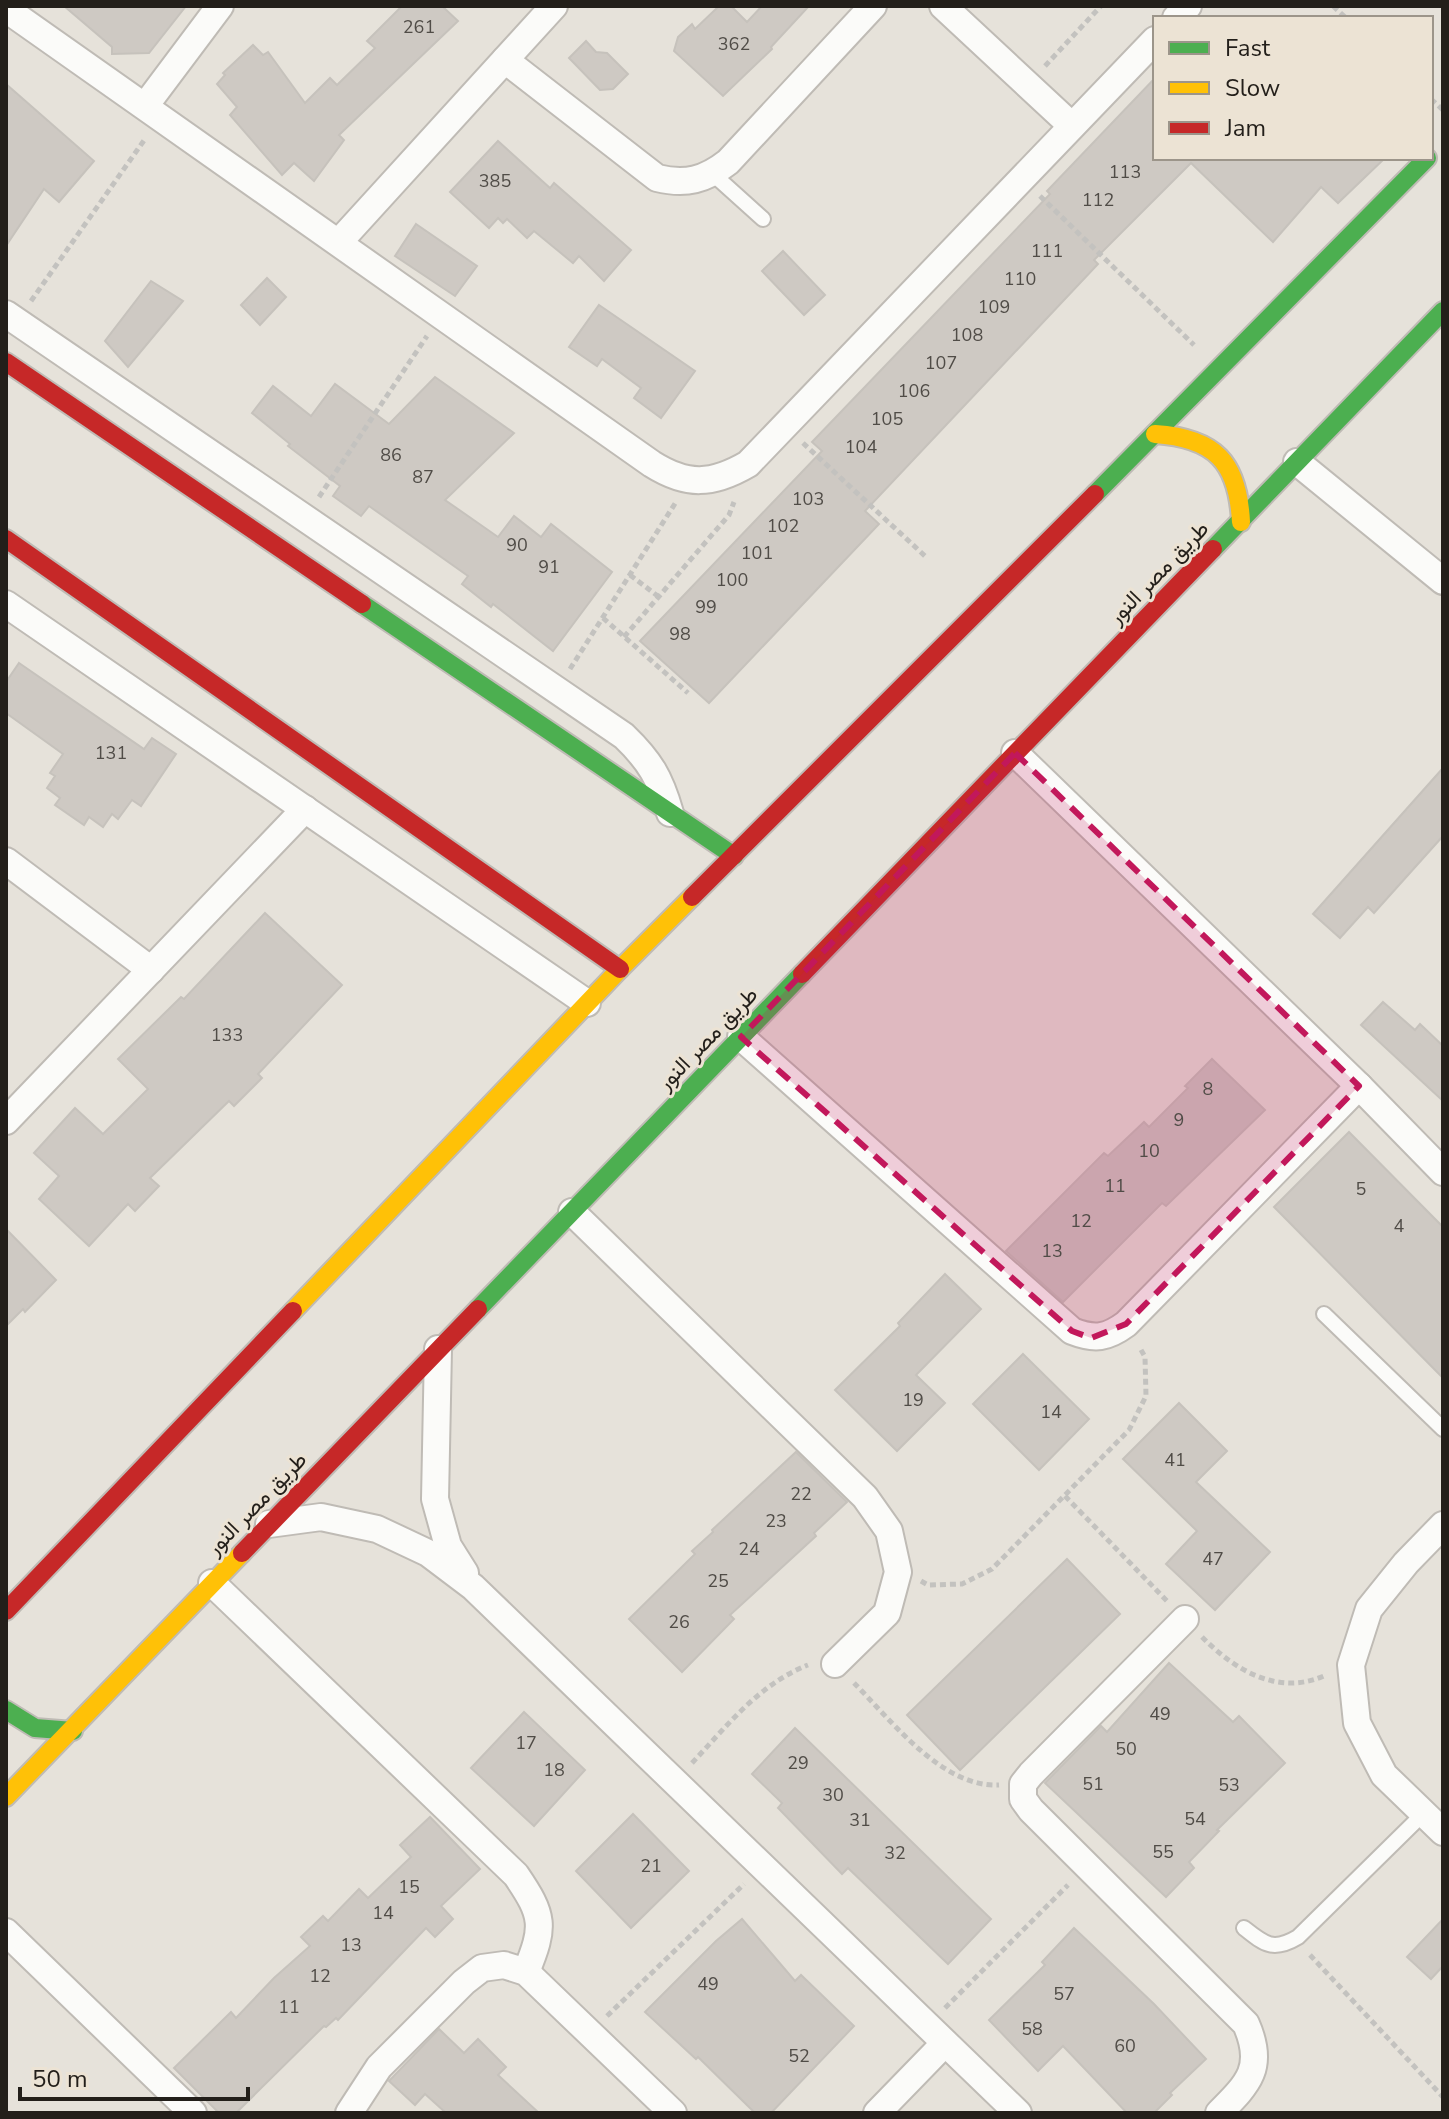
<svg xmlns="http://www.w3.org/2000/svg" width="1449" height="2119" viewBox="0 0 1449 2119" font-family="'Nunito Sans',Vazirmatn,sans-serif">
<rect width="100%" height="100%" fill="#e6e2da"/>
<g fill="#cec9c3" stroke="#c6c2bc" stroke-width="2">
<path d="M64,6H186L149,53L112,54V47Z"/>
<path d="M402,6H442L458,21L339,135L344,140L314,181L294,163L282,175L230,115L237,107L217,84L225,75L223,73L253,45L263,55L268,52L305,103L330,78L337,85L375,48L367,41Z"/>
<path d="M719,6H731L747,22L762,6H809L771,47L772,49L723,96L674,51L678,37L692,24L695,29Z"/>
<path d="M586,41L596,52L607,53L628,74L613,89L600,90L569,58Z"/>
<path d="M1155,78V158H1385L1338,203L1321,187L1273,242L1191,163L1094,260L1098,264L865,511L879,524L709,703L640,641L822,451L812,442L1050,194L1047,191Z"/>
<path d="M6,84L94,161L59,202L44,189L6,246Z"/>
<path d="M498,141L550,188L554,183L631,250L604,281L579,256L573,263L534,231L527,238L507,219L503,223L498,218L489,228L450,192Z"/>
<path d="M416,224L477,266L455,296L395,256Z"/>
<path d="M783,251L825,295L804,315L762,271Z"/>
<path d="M267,278L286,297L260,325L241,305Z"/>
<path d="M151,281L183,301L128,367L105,341Z"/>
<path d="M599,305L695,371L661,418L634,398L641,388L602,359L597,366L569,347Z"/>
<path d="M435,377L514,433L445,500L498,537L514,516L541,537L551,524L612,572L553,651L493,604L491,607L462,584L468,576L369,506L361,516L333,496L340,486L288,446L290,444L252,413L273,386L311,416L335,384L389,424Z"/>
<path d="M19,663L144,749L152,738L176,754L141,806L132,800L118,819L112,814L103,827L89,817L84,825L55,805L60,798L47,788L55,776L50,773L63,754L6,713V682Z"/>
<path d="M1443,768V836L1374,913L1368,907L1340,938L1313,914Z"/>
<path d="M265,913L342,985L258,1074L262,1078L234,1106L229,1101L150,1178L159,1186L135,1211L128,1204L89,1246L39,1199L59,1176L34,1153L75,1108L103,1134L148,1089L118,1059L181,997L184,999Z"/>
<path d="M1383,1002L1415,1030L1420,1024L1443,1046V1101L1361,1025Z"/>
<path d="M1212,1059L1265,1110L1166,1206L1162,1203L1063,1302L1006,1251L1104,1153L1108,1156L1144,1122L1149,1127L1188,1088L1185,1086Z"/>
<path d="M1349,1132L1443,1227V1378L1274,1207Z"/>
<path d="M6,1229L56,1280L25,1312L23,1309L6,1326Z"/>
<path d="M945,1274L981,1309L916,1375L945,1403L897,1451L835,1390L900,1326L898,1323Z"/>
<path d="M1023,1354L1089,1419L1039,1470L973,1404Z"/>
<path d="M1179,1403L1227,1451L1196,1482L1270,1552L1215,1610L1166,1564L1197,1531L1123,1459Z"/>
<path d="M796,1452L847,1502L814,1533L816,1536L730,1615L734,1619L682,1672L629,1619L695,1554L692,1551L713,1532L712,1530Z"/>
<path d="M1067,1559L1120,1614L960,1770L907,1715Z"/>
<path d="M1169,1663L1233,1722L1239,1716L1285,1763L1217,1830L1219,1831L1189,1862L1194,1868L1166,1897L1045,1783L1101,1726L1107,1732Z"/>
<path d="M524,1712L585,1770L534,1826L471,1768Z"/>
<path d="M795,1728L991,1919L948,1964L848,1868L842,1874L778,1808L782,1803L752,1774Z"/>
<path d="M633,1814L689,1871L631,1928L576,1871Z"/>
<path d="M430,1817L480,1869L441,1906L453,1919L435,1937L426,1928L338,2020L336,2018L326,2027L324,2026L236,2113H219L174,2068L231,2012L236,2018L274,1978L310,1946L301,1937L323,1916L328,1921L359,1889L368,1898L411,1857L400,1845Z"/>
<path d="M742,1919L795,1981L801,1975L854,2026L771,2113H755L698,2057L696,2059L645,2012L716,1941Z"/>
<path d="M1443,1919V1966L1431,1979L1407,1957Z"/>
<path d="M1074,1928L1154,2004L1206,2059L1170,2093L1172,2095L1154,2113H1127L1063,2046L1038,2071L989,2020L1045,1965L1042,1962Z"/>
<path d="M439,2029L464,2053L478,2039L506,2067L498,2075L539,2113H446L425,2094L415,2105L389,2081Z"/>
</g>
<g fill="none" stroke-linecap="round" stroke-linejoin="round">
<g stroke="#bfbbb5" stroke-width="18">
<g id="lane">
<path d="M713,174L763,219"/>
<path d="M1324,1314L1443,1429"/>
<path d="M1244,1928C1264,1944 1273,1952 1298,1937L1424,1813"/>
</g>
</g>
<g stroke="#bfbbb5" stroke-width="30">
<g id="street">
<path d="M943,6L1072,126"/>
<path d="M6,9L652,464C687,486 712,485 748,464L1155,40"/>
<path d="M1176,18L1188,6"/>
<path d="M505,60L657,178C686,185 705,180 728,162L873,6"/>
<path d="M145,106L220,6"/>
<path d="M339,242L554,6"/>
<path d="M6,314L624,736C650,761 660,778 670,813"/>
<path d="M1297,462L1443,581"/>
<path d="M6,604L587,1003"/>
<path d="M1015,753L1359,1086L1443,1172"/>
<path d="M6,861L151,970"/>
<path d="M741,1037L1072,1331C1095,1340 1107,1338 1126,1324L1359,1086"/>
<path d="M6,1121L305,809"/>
<path d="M572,1212L865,1497L889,1531L898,1572L887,1613L835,1664"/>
<path d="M438,1349L435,1499L448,1546L465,1573"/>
<path d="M269,1524L321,1517L377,1529L428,1553L473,1587L1018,2113"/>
<path d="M1443,1525L1406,1563L1369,1609L1351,1665L1357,1723L1384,1775L1443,1832"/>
<path d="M212,1583L516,1875C544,1916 545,1926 526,1972"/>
<path d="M1185,1619L1031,1774L1023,1784V1799L1031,1810L1246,2024C1265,2067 1249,2083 1219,2113"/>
<path d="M6,1932L193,2113"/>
<path d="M349,2113L379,2067L464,1982L482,1968L504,1965L526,1972L673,2113"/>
<path d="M877,2113L945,2043"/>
</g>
</g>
<g stroke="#bfbbb5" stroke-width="22">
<g id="fast">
<path d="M1095,494L1427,158"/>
<path d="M1213,549L1443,311"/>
<path d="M362,604L734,856"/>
<path d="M478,1309L802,974"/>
<path d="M6,1710L35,1728L73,1731"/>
</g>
</g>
<g stroke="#bfbbb5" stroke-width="22">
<g id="slow">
<path d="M1155,434C1215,438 1238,462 1241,522"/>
<path d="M293,1311L620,969L692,897"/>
<path d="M6,1797L242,1553"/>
</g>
</g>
<g stroke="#bfbbb5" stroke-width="22">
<g id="jam">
<path d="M6,362L362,604"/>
<path d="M6,539L620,969"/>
<path d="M692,897L1095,494"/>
<path d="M802,974L1213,549"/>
<path d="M242,1553L478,1309"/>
<path d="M6,1611L293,1311"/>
</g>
</g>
<g stroke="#c3c2bf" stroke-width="5" stroke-dasharray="6 4" stroke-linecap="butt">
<path d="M1333,6L1346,18"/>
<path d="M1045,66L1101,6"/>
<path d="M1431,99L1443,110"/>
<path d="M1040,196L1194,345"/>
<path d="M31,301L145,139"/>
<path d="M803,443L925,556"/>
<path d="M319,497L427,336"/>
<path d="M630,575L659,597"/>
<path d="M603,618L688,693"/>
<path d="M624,637L729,515L734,502"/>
<path d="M570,669L676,502"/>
<path d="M1065,1496L1167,1601"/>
<path d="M921,1581L928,1585L962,1584L992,1569L1129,1430L1146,1396L1145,1357L1140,1348"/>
<path d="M1202,1637C1235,1670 1277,1696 1324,1676"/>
<path d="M854,1683C891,1720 942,1788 999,1785"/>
<path d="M692,1763C727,1726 759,1684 808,1665"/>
<path d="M1310,1955L1443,2097"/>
<path d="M945,2008L1068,1885"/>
<path d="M607,2016L744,1884"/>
</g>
<use href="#lane" stroke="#fbfbf9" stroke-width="14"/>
<use href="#street" stroke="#fbfbf9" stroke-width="26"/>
<use href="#fast" stroke="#4caf50" stroke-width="18"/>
<use href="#slow" stroke="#ffc107" stroke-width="18"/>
<use href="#jam" stroke="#c62828" stroke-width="18"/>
</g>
<path fill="#c2185b" fill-opacity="0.2" stroke="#c2185b" stroke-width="6" stroke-dasharray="16 10" stroke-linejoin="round" d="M1015,753L1359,1086L1126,1324L1091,1338L1072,1331L741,1037Z"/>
<g text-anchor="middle" stroke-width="6" stroke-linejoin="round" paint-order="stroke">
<g font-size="18" fill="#504c47">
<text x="419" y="33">261</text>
<text x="734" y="50">362</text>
<text x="1125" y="178">113</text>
<text x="495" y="187">385</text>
<text x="1098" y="206">112</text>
<text x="1047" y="257">111</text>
<text x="1020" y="285">110</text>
<text x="994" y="313">109</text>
<text x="967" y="341">108</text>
<text x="941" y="369">107</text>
<text x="914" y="397">106</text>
<text x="887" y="425">105</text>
<text x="861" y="453">104</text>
<text x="391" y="461">86</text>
<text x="423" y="483">87</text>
<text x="808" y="505">103</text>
<text x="783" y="532">102</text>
<text x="517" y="551">90</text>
<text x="757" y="559">101</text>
<text x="549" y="573">91</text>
<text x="732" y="586">100</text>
<text x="706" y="613">99</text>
<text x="680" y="640">98</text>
<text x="111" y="759">131</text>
<text x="227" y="1041">133</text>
<text x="1208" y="1095">8</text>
<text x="1179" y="1126">9</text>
<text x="1149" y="1157">10</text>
<text x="1115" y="1192">11</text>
<text x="1361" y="1195">5</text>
<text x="1081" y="1227">12</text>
<text x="1399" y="1232">4</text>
<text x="1052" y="1257">13</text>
<text x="913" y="1406">19</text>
<text x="1051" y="1418">14</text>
<text x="1175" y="1466">41</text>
<text x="801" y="1500">22</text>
<text x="776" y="1527">23</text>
<text x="749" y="1555">24</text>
<text x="1213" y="1565">47</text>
<text x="718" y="1587">25</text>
<text x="679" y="1628">26</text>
<text x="1160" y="1720">49</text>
<text x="526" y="1749">17</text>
<text x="1126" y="1755">50</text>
<text x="798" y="1769">29</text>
<text x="554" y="1776">18</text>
<text x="1093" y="1790">51</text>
<text x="1229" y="1791">53</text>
<text x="833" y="1801">30</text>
<text x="1195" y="1825">54</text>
<text x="860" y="1826">31</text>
<text x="1163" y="1858">55</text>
<text x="895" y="1859">32</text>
<text x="651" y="1872">21</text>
<text x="409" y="1893">15</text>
<text x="383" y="1919">14</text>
<text x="351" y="1951">13</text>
<text x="320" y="1982">12</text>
<text x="708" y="1990">49</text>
<text x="1064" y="2000">57</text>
<text x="289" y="2013">11</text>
<text x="1032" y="2035">58</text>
<text x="1125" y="2052">60</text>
<text x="799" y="2062">52</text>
</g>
<g font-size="22" fill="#231f1a" stroke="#ece3d4">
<text transform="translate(1158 572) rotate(-46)" y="8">طريق مصر النور</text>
<text transform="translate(707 1038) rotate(-46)" y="8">طريق مصر النور</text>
<text transform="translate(256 1503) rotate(-46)" y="8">طريق مصر النور</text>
</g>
</g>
<rect width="1449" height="2119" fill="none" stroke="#231f1a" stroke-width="16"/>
<rect x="1153" y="16" width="280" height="144" fill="#ece3d4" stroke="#9c958a" stroke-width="2"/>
<rect x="1169" y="42" width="40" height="12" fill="#4caf50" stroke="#9c958a" stroke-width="2"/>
<text x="1225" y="56" font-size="24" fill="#231f1a">Fast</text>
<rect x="1169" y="82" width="40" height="12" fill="#ffc107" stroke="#9c958a" stroke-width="2"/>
<text x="1225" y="96" font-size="24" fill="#231f1a">Slow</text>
<rect x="1169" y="122" width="40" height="12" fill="#c62828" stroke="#9c958a" stroke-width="2"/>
<text x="1225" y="136" font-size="24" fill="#231f1a">Jam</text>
<path d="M20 2087v12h228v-12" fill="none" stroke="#231f1a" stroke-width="4"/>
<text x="32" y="2087" font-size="24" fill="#231f1a" stroke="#ece3d4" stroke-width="6" paint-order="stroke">50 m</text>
</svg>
